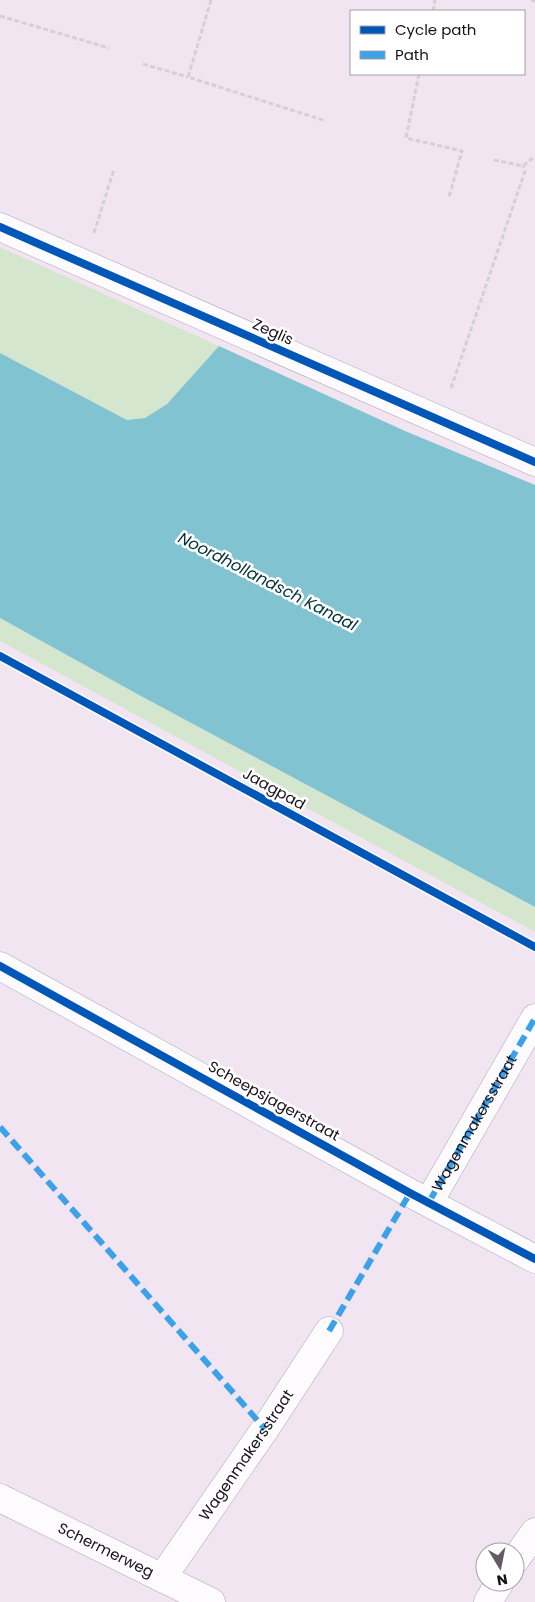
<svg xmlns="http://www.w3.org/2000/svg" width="535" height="1602" viewBox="0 0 535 1602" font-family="Poppins,sans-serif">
<rect width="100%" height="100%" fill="#f1e5f1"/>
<g fill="#d4e7ce">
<path d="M0,247L219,346L167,404L145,418L127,420L0,353Z"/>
<path d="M0,618L139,695L535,907V932L0,641Z"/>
</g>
<path fill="#82c3d2" d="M219,346L405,431L535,485V907L139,695L0,618V353L127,420L145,418L167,404Z"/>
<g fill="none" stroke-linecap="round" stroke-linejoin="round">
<g stroke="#b0a7b0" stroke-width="29">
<g id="minor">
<path d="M0,227L535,462"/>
<path d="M0,966L410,1193L535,1259"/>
<path id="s1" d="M429,1202L535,1018"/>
<path id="s2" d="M0,1498L211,1602"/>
<path d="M515,1560L535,1532"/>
<path id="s3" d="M162,1578L265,1429L329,1331"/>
<path d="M488,1602L500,1582"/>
</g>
</g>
<g stroke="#d4d1d4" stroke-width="3" stroke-dasharray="5 2.5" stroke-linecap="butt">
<path d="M211,0L188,77L326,121"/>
<path d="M531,0L535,1"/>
<path d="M433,11L435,0"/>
<path d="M0,16L109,48"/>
<path d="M143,64L188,77"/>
<path d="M419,74L406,138L462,151L449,197"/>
<path d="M494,160L523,166L535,156"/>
<path d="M94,233L114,169"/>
<path d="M451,388L525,171L523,166"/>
</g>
<use href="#minor" stroke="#fdfbfd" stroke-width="28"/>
<g stroke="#3da1ea" stroke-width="6" stroke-dasharray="12 6" stroke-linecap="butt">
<path d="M0,1127L265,1429"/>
<path d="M429,1202L535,1018"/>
<path d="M329,1331L410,1193"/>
</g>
<g stroke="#fff" stroke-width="11">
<g id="cycleway">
<path d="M0,227L535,462"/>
<path d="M0,656L535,947"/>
<path d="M0,966L410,1193L535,1259"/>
</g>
</g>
<use href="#cycleway" stroke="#0057b8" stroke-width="8"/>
</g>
<g text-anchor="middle" stroke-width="5" stroke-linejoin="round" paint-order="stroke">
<g font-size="15" fill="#181118" stroke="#fff">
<text transform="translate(273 332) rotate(24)" y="5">Zeglis</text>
<text transform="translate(274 789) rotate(29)" y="5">Jaagpad</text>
<text transform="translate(274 1101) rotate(29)" y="5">Scheepsjagerstraat</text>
<text dy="5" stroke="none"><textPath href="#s1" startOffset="91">Wagenmakersstraat</textPath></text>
<text dy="5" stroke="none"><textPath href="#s3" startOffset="149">Wagenmakersstraat</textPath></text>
<text dy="5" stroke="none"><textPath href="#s2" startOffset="118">Schermerweg</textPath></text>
</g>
<g font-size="16" font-style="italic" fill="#003137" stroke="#fff">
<text transform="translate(268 581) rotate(27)" y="6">Noordhollandsch Kanaal</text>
</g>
</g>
<rect x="350" y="10" width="175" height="65" fill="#ffffff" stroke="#a3a0a3"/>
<rect x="360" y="26" width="25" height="8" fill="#0057b8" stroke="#a3a0a3"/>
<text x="395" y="35" font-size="15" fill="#181118">Cycle path</text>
<rect x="360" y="51" width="25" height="8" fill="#3da1ea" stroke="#a3a0a3"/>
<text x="395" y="60" font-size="15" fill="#181118">Path</text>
<g transform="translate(500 1567) rotate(170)"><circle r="24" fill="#ffffff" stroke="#a3a0a3"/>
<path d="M0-4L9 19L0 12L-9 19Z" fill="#645b64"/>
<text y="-8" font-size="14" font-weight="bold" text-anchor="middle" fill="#181118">N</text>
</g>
</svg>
